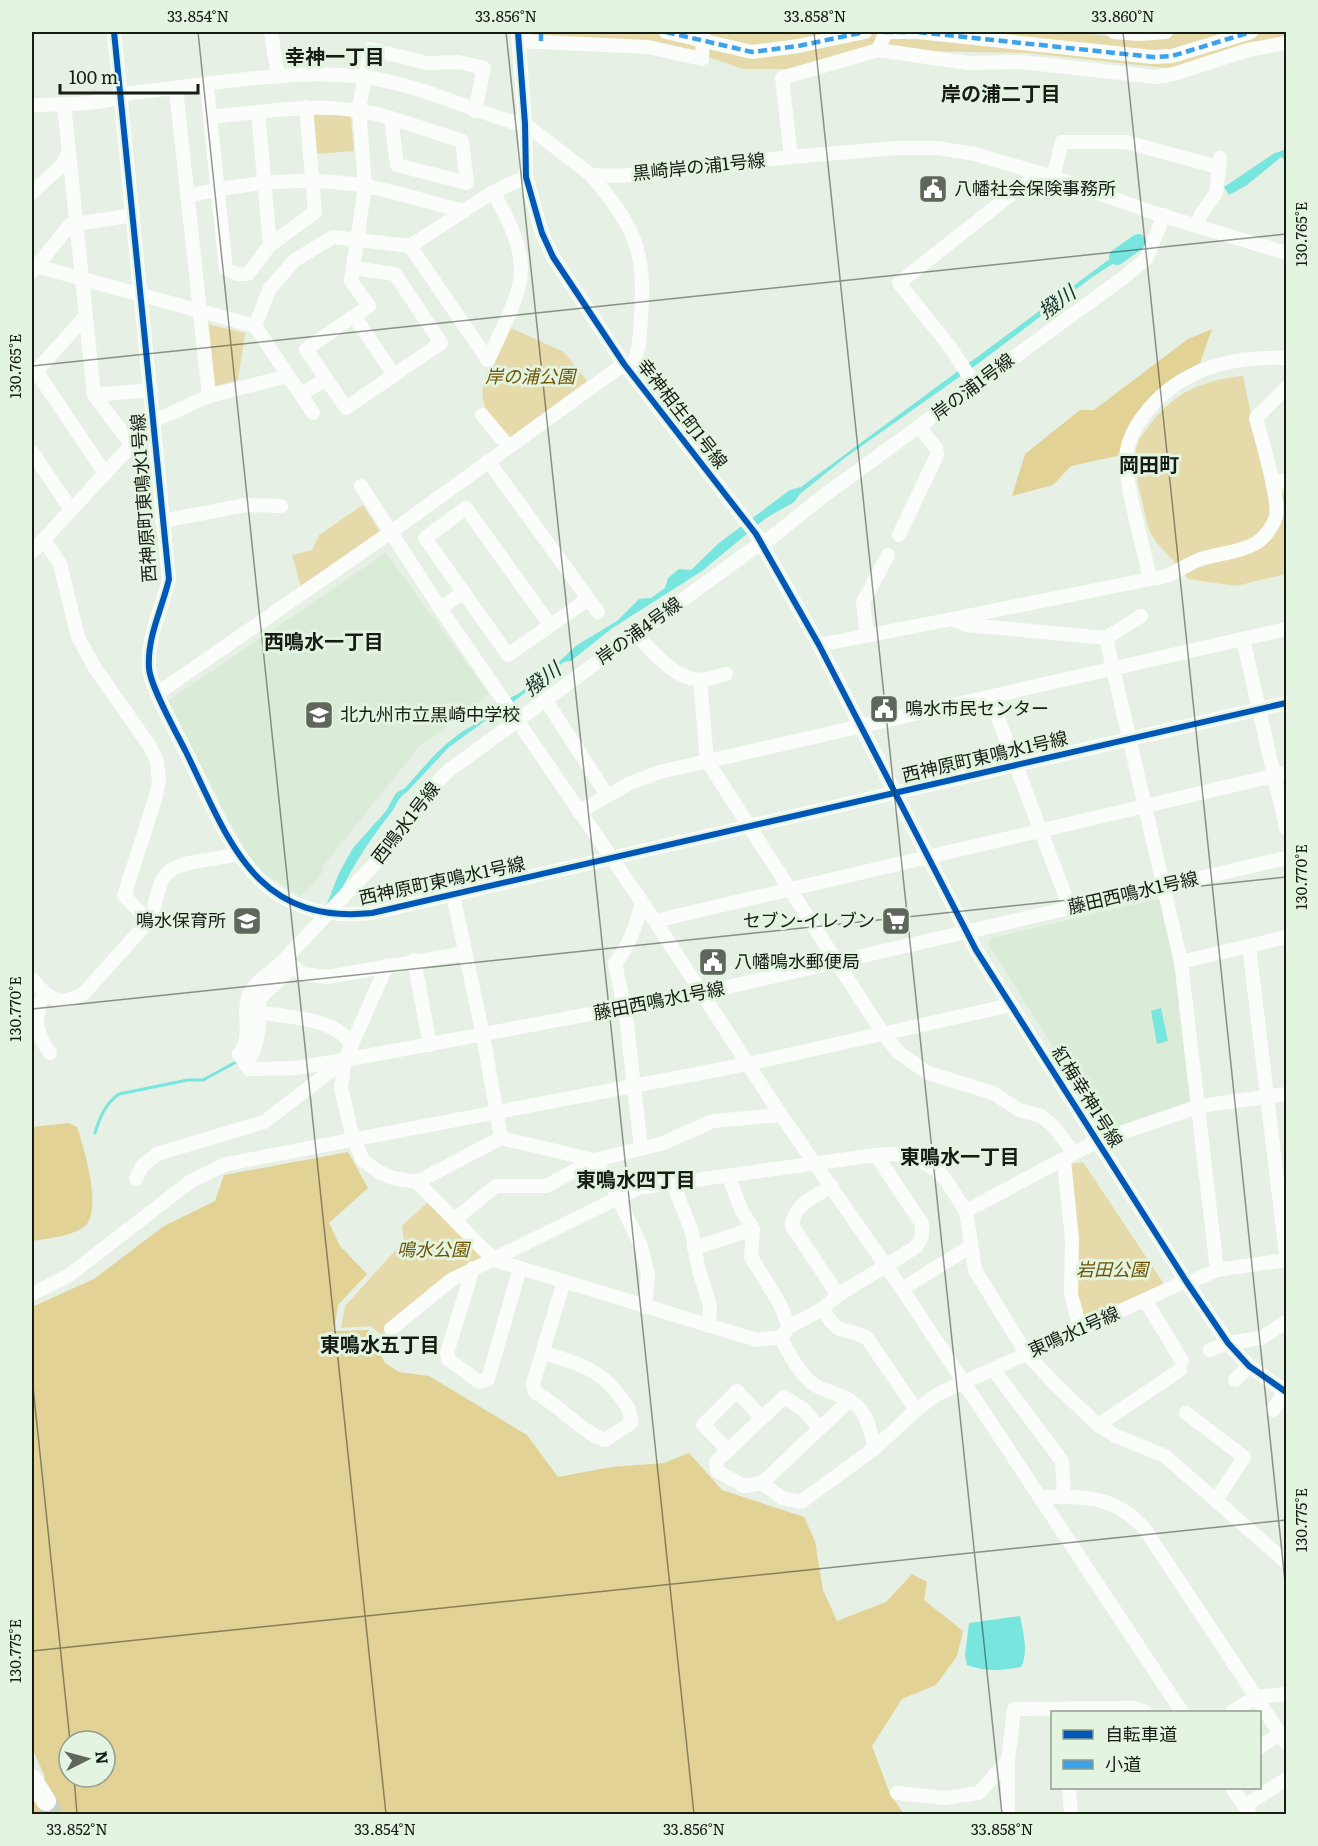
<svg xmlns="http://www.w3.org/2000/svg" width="1318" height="1846" viewBox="0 0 1318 1846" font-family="Literata,'Noto Sans JP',serif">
<rect width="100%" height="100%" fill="#e6f0e4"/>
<g fill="#daebd7">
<path d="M386,553L489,694L419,747L323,866L321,875L301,896L262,872L244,849L168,701Z"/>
<path d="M1157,899L1161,901L1176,972L1192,1097L1190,1101L1108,1132L988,944L991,938Z"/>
</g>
<g fill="#e7daaa">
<path d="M532,32H1068L1152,40L1177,32H1286V38L1174,69L1028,53L910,51L870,47L786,69H743L694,52L532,37Z"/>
<path d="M317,112L347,113L351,117L354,151L316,154L313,116Z"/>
<path d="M208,324L245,333L238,380L215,386Z"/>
<path d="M511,328L564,352L587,381L509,438C486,411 475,404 488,368L493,366Z"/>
<path d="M1243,376L1268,495L1286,492V574L1236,586L1188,579C1178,562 1158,548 1150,532C1146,523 1145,511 1142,501C1138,485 1134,467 1136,450C1137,440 1145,431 1151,423C1176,391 1204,380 1243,376Z"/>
<path d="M363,505L382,535L301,587L292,555L312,550L319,535Z"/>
<path d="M1083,1162L1166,1287L1086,1322L1077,1296V1246L1071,1164Z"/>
<path d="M429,1201L483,1256L482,1260L389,1326L384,1337L370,1326L341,1328L345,1306L404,1241L402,1226Z"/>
</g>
<g fill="#e3d296" fill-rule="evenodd">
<path d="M1212,329L1200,363L1178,375L1157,392L1121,455L1071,466L1053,485L1012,496L1025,454L1080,410H1094L1188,339Z"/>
<path d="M69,1123L77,1127C84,1147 103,1211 85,1226C71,1237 49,1238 32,1241V1127Z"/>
<path d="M348,1152L368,1188L329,1223L340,1246L367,1274L338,1305L334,1331L368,1330L385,1363L399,1372L429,1376L527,1435L558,1477L611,1467L664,1463L689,1453L722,1490L804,1517L815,1541L823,1590L837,1621L886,1602L912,1574L927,1582L924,1600L963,1631L957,1656L936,1685L902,1699L872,1746L890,1794L904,1814H32V1800L45,1777L32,1748V1307L94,1279L164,1226L215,1201L224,1175ZM69,1741H105V1777H69Z"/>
</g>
<g fill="#78e6de">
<path d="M1286,149V160L1281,157L1247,185L1229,195L1224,187L1273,154Z"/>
<path d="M1134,241L1137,248L1091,278L979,363L846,457L800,494L794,502L766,518L702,571L611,629L571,661L564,662L502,711L496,713L448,748L407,792C397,798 397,806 390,814C366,845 347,874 332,911L325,909L339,873L353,848L386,811L396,793L405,788C424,767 441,745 465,730C476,723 494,717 497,704L518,694L548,672L577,645L617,621L639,599L651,598L665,588L668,578L679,569L691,570L719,543L790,490L801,487Z"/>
<path d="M1161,1008L1168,1041L1157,1044L1151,1011Z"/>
<path d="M1020,1616C1023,1632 1029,1652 1021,1667C1001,1671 986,1672 967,1665L965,1655L969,1623Z"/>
</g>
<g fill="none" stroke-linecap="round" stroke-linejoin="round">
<path stroke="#78e6de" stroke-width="3" d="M95,1133C100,1117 105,1104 119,1094L188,1080H203L238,1061"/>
<path stroke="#78e6de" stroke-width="16" d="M1117,257L1138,242"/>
<path stroke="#c7d0c5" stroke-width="20" stroke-dasharray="20 10" stroke-linecap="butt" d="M46,1801L54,1814"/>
<g stroke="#fbfdfb" stroke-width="14">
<path d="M114,32L169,579C162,609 147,637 149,668C150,686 177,734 186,752C229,840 254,925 372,913L1286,703"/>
<path d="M271,32L278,77"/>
<path d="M518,32L525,124L526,177L542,233L553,257L624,364L756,534L819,645L976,950L1186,1281L1228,1343L1249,1366L1286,1392"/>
<path d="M666,32L752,52L798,46L865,32"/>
<path d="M884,32H913"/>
<path d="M918,32L1153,57L1172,56L1251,32"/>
<path d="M1114,32L1139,34L1166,32"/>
<path d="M519,41L648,47L702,59L703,32"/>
<path d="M878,50L968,63L1021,62L1156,77L1174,74L1248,50L1286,43"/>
<path d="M207,85L210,117C271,111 332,99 391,118L462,141L467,183L397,165L391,118"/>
<path d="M176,89L209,396"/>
<path d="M64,104L94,395L131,444"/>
<path d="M32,105C62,104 101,106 130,93C206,86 286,68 363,77C413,83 464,107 512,122L525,124L591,175L619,176L791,157L898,148H937L975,154L1053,177L1154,213L1286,253"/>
<path d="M210,117L226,269L237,274H248L270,245L258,112"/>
<path d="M791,157L782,78L878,50L886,32"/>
<path d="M591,175C634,227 646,248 641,318C640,336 639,355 630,371"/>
<path d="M1053,177L1062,142H1126L1218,167"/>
<path d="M32,193L63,164L68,153"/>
<path d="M187,196C243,183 308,176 365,186C398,192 431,203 464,211"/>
<path d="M1197,225L1201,214L1216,193L1220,158"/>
<path d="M270,245L315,212L306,107"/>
<path d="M410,246L488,360"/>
<path d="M32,265L255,326"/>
<path d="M353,268L395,274L441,343L346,408L306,349L369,306L351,281L365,186L359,109L370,49L427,63L459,62L484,68L475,111"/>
<path d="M32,272L70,225L133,215"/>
<path d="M354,316L394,375"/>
<path d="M488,360C523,283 538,271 493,192"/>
<path d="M36,371L104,472"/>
<path d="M32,376L85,317"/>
<path d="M975,385L950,347L899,283L1038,173"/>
<path d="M302,394L326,379"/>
<path d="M94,395L151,390"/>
<path d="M313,413L255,326L270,288L295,260L333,237L410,246L493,192L526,177"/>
<path d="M482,415L508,446"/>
<path d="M32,452L70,508"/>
<path d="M488,461L598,612"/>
<path d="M1272,483L1286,480"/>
<path d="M361,486L440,608L655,921L781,1115L902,1289L1182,1712"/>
<path d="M162,521L246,505L281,506"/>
<path d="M899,535L937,455L936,448L920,428"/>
<path d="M44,540L60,564L78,637L95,668L149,745L157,761L159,781L156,796L124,896L149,921"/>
<path d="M32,552L154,421L209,396L288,376"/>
<path d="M1150,579C1171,578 1182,566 1201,559C1220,553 1239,553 1258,542C1265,537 1274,525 1276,516C1280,498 1261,438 1256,418L1286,388"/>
<path d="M440,608L464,592"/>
<path d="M952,619L1150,579C1143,543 1126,492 1126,457C1127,442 1135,426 1144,415C1179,369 1230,356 1286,358"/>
<path d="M550,625L466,508L425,538L508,655L588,599"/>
<path d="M636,633C651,651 675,680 702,680C710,679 718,676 726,674"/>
<path d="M867,636L863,602L888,555"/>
<path d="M1106,638L1141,616"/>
<path d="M1243,639L1286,828"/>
<path d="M819,645L952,619L967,625L1106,638L1181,962L1217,1270"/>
<path d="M700,680L707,761L882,1032L899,1053L928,1073L993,1093L1019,1110L1041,1116L1054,1127L1074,1153"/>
<path d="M158,693L391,532L624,364"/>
<path d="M990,697L1070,908"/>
<path d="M545,699L607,795"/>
<path d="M579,812L630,783L660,772L1286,629"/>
<path d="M453,895L483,1035L501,1138L594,1160L607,1175L641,1246L648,1274L645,1307"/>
<path d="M655,921L1286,773"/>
<path d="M1249,946L1286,1254"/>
<path d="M285,959C274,971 255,981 249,995C241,1015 254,1036 239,1054L249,1069L295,1068L345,1060L341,1088L353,1138L363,1160L379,1172L393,1178L417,1182L494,1260L757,1340L781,1337C787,1352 804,1382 820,1388C835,1394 848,1396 860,1409C869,1419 871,1435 875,1448"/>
<path d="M414,960L430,1045"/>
<path d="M1181,962L1286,937"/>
<path d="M293,967L304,974L327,977L466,953"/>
<path d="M32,979C49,999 59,1008 84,993L149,921C157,907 155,890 164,877C176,859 215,861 237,854"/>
<path d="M44,994C33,1017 35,1032 50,1053"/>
<path d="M259,1012C290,1018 334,1017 352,1045"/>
<path d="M345,1060L702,993L1286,858"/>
<path d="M246,1064C261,1044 259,1023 259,999L293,967L285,959L378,860L422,798L448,771L751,550L772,537L822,497L1127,275L1147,258L1164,215"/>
<path d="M641,1148L626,1016L615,963C630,945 636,925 642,903"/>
<path d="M1064,1161L1072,1239L1071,1294L1080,1328"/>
<path d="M729,1177L741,1209L753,1229L751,1257L780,1304L789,1327"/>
<path d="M136,1179L142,1166L157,1154L264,1122L345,1060L387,965"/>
<path d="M417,1182L501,1138"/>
<path d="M673,1184L692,1232L698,1267L710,1306L709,1326"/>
<path d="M832,1186C814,1197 794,1204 792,1226L838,1295"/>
<path d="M966,1211L1097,1141L1200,1106L1286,1094"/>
<path d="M455,1219L496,1186H546L594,1160L661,1144L713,1121L781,1115"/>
<path d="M694,1248L753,1229"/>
<path d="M473,1268L447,1353L448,1359L479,1382L488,1379L520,1268"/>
<path d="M902,1289L971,1246"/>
<path d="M32,1294L68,1276L191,1181L226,1164L748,1064L1011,1005"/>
<path d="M1145,1300L1182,1361"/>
<path d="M822,1309C842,1340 841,1324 867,1338L916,1410"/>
<path d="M391,1329L451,1280L638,1188L876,1155L893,1154L914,1158L937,1170L945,1179L966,1211L975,1270L1026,1353L1057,1386L1098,1425L1116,1436L1165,1456L1286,1562"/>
<path d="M781,1337L789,1327L822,1309L838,1295L916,1247L922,1236V1224L876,1155"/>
<path d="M1210,1350L1228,1343L1261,1338L1286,1322"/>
<path d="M544,1353C574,1362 599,1368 619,1395C627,1405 631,1410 631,1423L605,1440C580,1431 559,1405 535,1392L533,1384L564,1281"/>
<path d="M993,1369L1062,1461L1064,1497"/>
<path d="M1235,1380L1249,1366"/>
<path d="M850,1400L762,1483L782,1498L801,1502L875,1448L916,1410L936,1395L1186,1281H1193L1217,1270L1286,1260"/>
<path d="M1273,1410L1285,1391"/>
<path d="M1186,1413L1244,1457L1216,1500"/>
<path d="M1098,1425L1180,1370"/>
<path d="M728,1450L703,1425L737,1391L761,1417"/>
<path d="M762,1483L744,1486L717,1471L716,1462L784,1397L803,1409L820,1428"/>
<path d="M1039,1497C1083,1497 1113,1494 1144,1528L1256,1697L1286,1694"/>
<path d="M1232,1712L1256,1697L1286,1743"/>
<path d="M1260,1747L1280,1734"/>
<path d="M1069,1788L1071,1814"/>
<path d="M1232,1788L1250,1814"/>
<path d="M897,1793L945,1798L979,1793L1008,1760"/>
<path d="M1245,1806L1286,1779"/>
<path d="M1008,1814V1760L1014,1709L1133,1708L1145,1712"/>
</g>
<path stroke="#fbfdfb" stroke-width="20" d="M32,1779L46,1801"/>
<g stroke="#3da2ea" stroke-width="4.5" stroke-dasharray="9 4.5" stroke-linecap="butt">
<path d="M541,32V43"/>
<path d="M666,32L752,52L798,46L865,32"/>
<path d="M884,32H913"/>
<path d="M918,32L1153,57L1172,56L1251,32"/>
</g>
<g stroke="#e3f4e0" stroke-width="10">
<g id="cycleway">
<path d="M114,32L169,579C162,609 147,637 149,668C150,686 177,734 186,752C229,840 254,925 372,913L1286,703"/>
<path d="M518,32L525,124L526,177L542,233L553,257L624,364L756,534L819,645L976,950L1186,1281L1228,1343L1249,1366L1286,1392"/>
</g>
</g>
<use href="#cycleway" stroke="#0057b8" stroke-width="6"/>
</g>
<path fill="none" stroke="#171d15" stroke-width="1.5" stroke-opacity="0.45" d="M198,32L386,1814M506,32L694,1814M814,32L1002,1814M1123,32L1286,1591M32,366L1286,234M32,1009L1286,877M32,1377L70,1741M32,1651L1286,1520M74,1777L77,1814"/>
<defs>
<g id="civic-square" transform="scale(1.5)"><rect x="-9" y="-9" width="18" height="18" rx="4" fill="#5f675d" stroke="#e3f4e0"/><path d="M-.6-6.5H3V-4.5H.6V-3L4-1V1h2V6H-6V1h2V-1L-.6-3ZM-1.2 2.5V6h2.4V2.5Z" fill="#fff"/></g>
<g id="school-square" transform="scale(1.5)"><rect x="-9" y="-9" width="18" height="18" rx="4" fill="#5f675d" stroke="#e3f4e0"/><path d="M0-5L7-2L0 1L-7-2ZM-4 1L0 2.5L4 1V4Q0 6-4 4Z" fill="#fff"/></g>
<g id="supermarket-square" transform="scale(1.5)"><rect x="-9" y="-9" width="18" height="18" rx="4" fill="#5f675d" stroke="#e3f4e0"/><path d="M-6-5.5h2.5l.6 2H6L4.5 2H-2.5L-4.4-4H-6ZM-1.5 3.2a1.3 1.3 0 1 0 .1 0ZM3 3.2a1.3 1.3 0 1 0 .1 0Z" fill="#fff"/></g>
</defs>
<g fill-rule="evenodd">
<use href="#civic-square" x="933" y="189"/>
<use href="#civic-square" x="884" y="709"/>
<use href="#school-square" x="319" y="715"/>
<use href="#school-square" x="247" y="921"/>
<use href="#supermarket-square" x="896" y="921"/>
<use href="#civic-square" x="713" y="962"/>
</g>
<g text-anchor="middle" stroke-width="6" stroke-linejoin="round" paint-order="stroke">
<g font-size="18" fill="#171d15" stroke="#e3f4e0">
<text transform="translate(699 167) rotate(-6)" y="6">黒崎岸の浦1号線</text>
<text transform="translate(973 387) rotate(-37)" y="6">岸の浦1号線</text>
<text transform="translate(682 414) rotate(52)" y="6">幸神相生町1号線</text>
<text transform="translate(144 498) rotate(-94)" y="6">西神原町東鳴水1号線</text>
<text transform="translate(639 631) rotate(-36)" y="6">岸の浦4号線</text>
<text transform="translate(985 757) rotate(-13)" y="6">西神原町東鳴水1号線</text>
<text transform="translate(406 823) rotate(-52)" y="6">西鳴水1号線</text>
<text transform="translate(442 881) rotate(-12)" y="6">西神原町東鳴水1号線</text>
<text transform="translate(1133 893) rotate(-13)" y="6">藤田西鳴水1号線</text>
<text transform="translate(659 1001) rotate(-11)" y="6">藤田西鳴水1号線</text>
<text transform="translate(1087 1097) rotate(58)" y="6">紅梅幸神1号線</text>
<text transform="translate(1074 1332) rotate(-24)" y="6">東鳴水1号線</text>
</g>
<g font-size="18" fill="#171d15" stroke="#e3f4e0" text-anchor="start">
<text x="954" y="195">八幡社会保険事務所</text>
<text x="905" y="715">鳴水市民センター</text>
<text x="340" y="721">北九州市立黒崎中学校</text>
<text x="226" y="927" text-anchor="end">鳴水保育所</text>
<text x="875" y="927" text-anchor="end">セブン-イレブン</text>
<text x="734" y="968">八幡鳴水郵便局</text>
</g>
<g font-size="18" font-style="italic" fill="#6d5302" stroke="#e3f4e0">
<text x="530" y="383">岸の浦公園</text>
<text x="433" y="1256">鳴水公園</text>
<text x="1112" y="1276">岩田公園</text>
</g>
<g font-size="20" font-weight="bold" fill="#171d15" stroke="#e3f4e0">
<text x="335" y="64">幸神一丁目</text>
<text x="1001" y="101">岸の浦二丁目</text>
<text x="1149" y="472">岡田町</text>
<text x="324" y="649">西鳴水一丁目</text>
<text x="960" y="1164">東鳴水一丁目</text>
<text x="636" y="1187">東鳴水四丁目</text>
<text x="380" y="1352">東鳴水五丁目</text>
</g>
<g font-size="20" font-style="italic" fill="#162f2e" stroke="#e3f4e0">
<text transform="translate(1057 302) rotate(-36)" y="7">撥川</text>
<text transform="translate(542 679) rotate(-37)" y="7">撥川</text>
</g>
</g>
<rect width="1318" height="1846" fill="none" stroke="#e3f4e0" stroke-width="66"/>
<rect x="1051" y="1711" width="210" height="78" fill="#e3f4e0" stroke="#919e8f" stroke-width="1.5"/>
<rect x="1063" y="1730" width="30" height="9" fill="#0057b8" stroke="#919e8f" stroke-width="1.5"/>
<text x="1105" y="1741" font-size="18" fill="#171d15">自転車道</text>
<rect x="1063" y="1760" width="30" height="9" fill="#3da2ea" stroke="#919e8f" stroke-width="1.5"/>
<text x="1105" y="1771" font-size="18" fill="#171d15">小道</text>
<g transform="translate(87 1759) rotate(84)"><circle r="28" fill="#e3f4e0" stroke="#919e8f" stroke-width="1.5"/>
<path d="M0-4.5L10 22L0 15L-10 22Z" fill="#5f675d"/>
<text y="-9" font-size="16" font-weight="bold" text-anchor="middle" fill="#171d15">N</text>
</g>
<path d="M60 84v9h138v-9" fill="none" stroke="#171d15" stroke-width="3"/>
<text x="69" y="84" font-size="18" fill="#171d15" stroke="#e3f4e0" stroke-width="4.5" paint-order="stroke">100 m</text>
<rect x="33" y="33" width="1252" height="1780" fill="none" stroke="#171d15" stroke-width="2"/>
<g font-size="15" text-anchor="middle" fill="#171d15">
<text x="198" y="22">33.854°N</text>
<text x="506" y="22">33.856°N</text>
<text x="815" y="22">33.858°N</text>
<text x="1123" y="22">33.860°N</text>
<text transform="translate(1302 234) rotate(-90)" y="5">130.765°E</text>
<text transform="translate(16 366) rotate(-90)" y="5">130.765°E</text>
<text transform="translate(1302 877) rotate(-90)" y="5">130.770°E</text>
<text transform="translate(16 1009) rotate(-90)" y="5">130.770°E</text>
<text transform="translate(1302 1520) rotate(-90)" y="5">130.775°E</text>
<text transform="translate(16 1651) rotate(-90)" y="5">130.775°E</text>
<text x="77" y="1835">33.852°N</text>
<text x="385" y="1835">33.854°N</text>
<text x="694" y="1835">33.856°N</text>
<text x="1002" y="1835">33.858°N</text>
</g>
</svg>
